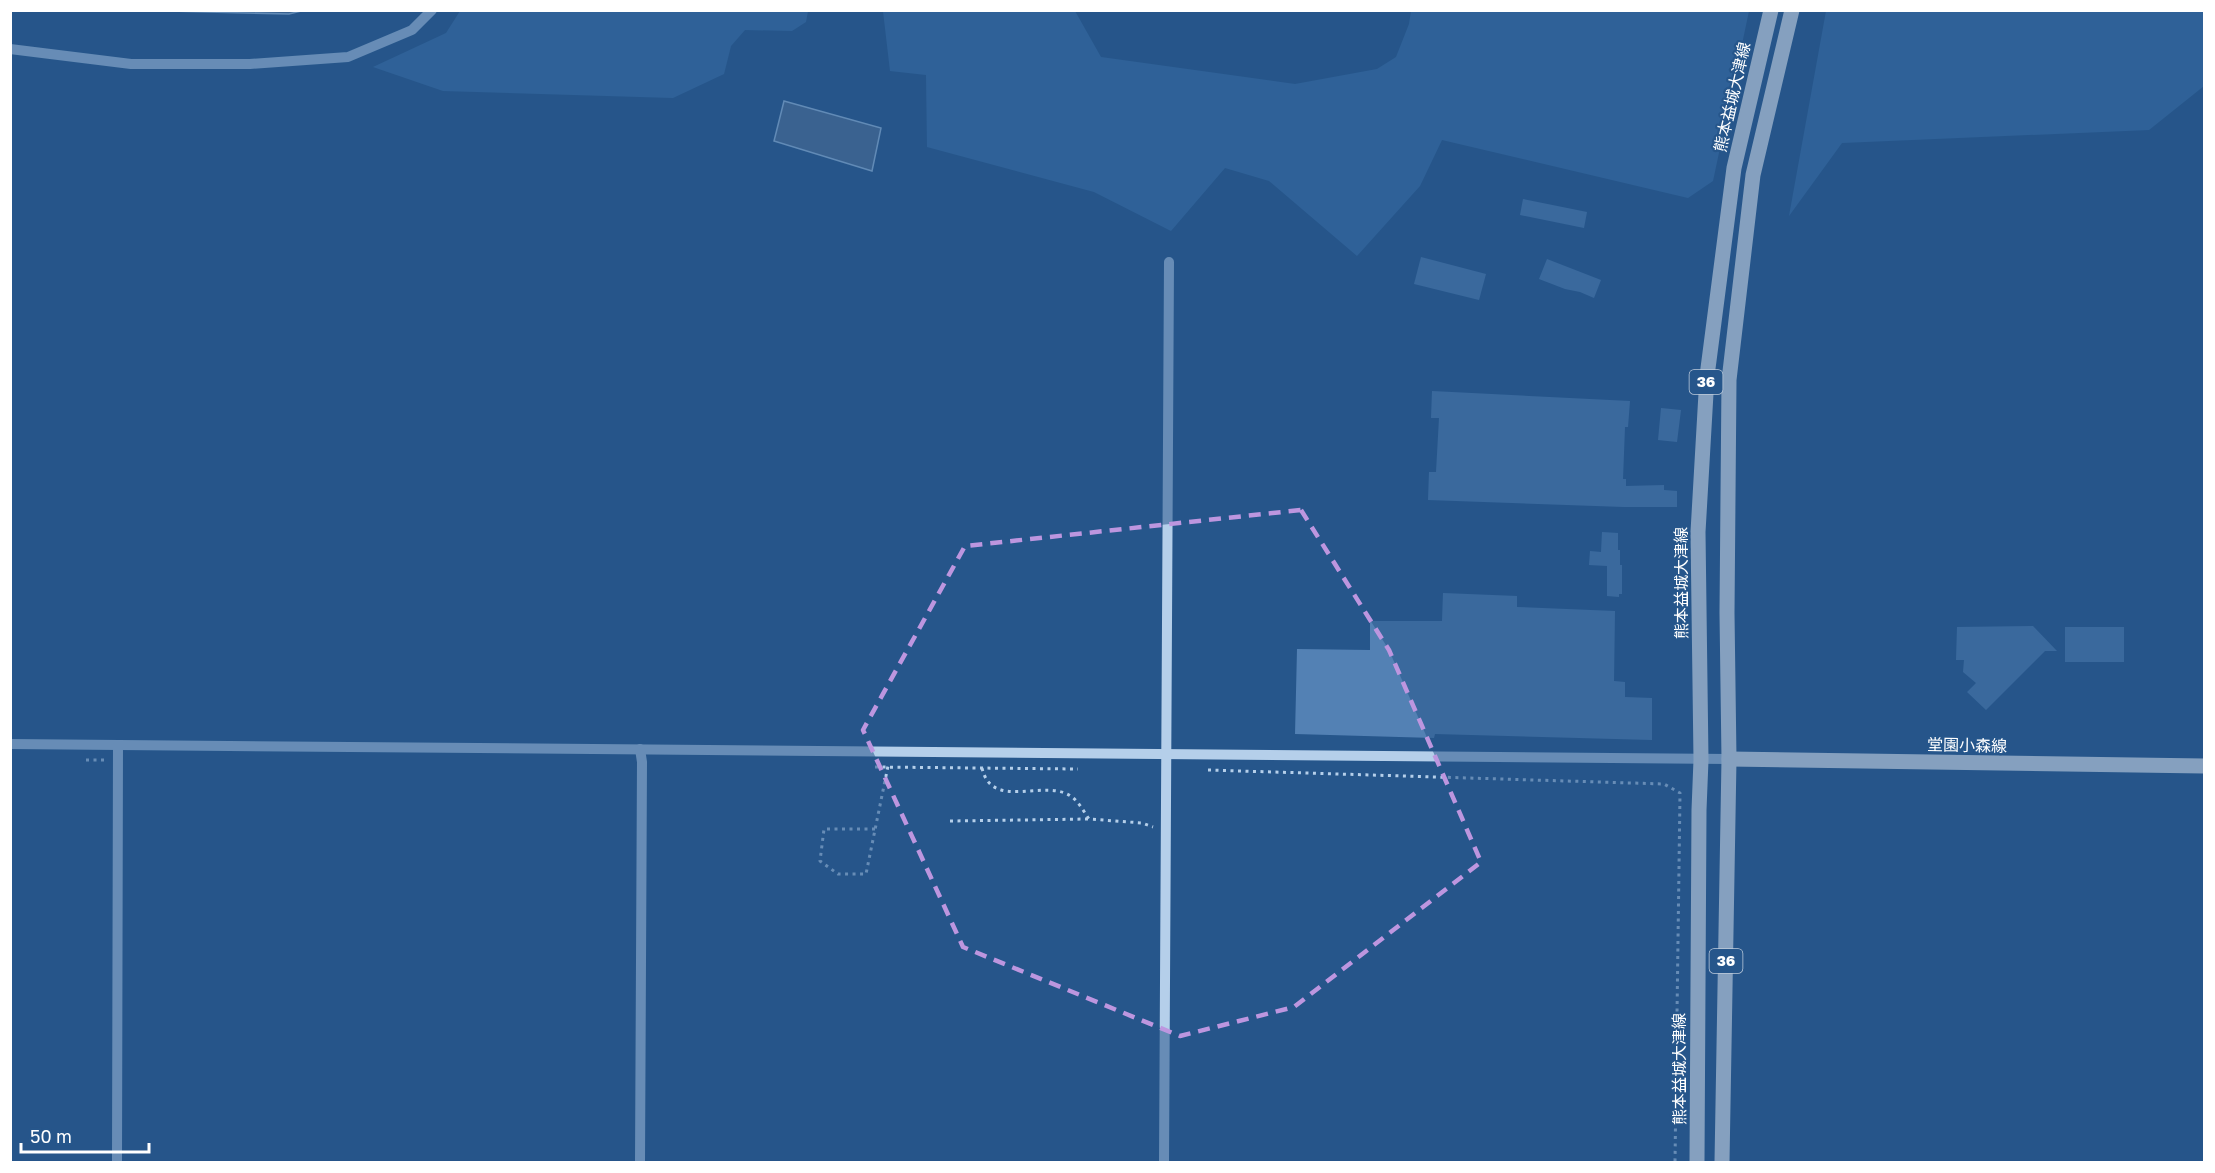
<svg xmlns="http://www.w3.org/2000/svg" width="2215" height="1173" viewBox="0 0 2215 1173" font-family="'Golos Text','Noto Sans JP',sans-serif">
<rect width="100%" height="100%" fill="#26568b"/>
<g fill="#3b70a8">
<path d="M460,11V10L808,11L806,22L792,31L745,30L731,46L724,74L673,98L443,91L373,67L446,33Z"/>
<path d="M883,11H1075L1101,57L1295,84L1377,69L1396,57L1409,24L1411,11H1749L1713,181L1688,198L1442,140L1420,186L1357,256L1269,181L1225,168L1171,231L1094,192L927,147L926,75L890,71Z"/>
<path d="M1826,11H2204V86L2149,130L1842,143L1789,216Z"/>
</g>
<g fill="#527298" stroke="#a9caea" stroke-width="1.5">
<path d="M169,11H301L289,14Z"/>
<path d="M784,101L881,128L872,171L774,141Z"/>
</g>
<g fill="#5381b4">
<path d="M1523,199L1587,212L1584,228L1520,215Z"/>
<path d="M1421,257L1486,274L1479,300L1414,284Z"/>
<path d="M1547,259L1601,280L1594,298L1580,292L1565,289L1539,279Z"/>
<path d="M1432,391L1630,401L1628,427H1625L1623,479H1626V486L1664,485V490L1677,491V507H1624L1428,500L1429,472H1436L1439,418H1431Z"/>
<path d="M1661,408L1681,410L1677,442L1658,440Z"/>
<path d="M1602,532L1618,533V550H1620V565H1622V594H1619V597L1607,596V566L1589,565L1590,551L1601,552Z"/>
<path d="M1443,593L1517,596V607L1615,611L1614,681L1625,682V697L1652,698V740L1435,734L1434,738L1295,734L1297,649L1370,650V621H1442Z"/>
<path d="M2033,626L2057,651H2045L1986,710L1967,692L1976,683L1963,672L1964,660H1956L1957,627Z"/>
<rect x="2065" y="627" width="59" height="35"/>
</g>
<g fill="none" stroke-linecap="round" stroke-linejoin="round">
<g stroke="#b5cfea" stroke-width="3" stroke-dasharray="3 4.5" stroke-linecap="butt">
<path d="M86,760H106"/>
<path d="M875,767L1078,769"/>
<path d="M982,768C992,812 1046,777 1072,797C1079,802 1084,812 1089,819L1142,823L1153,827"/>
<path d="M1208,770L1664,784L1680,793L1675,1162"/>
<path d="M950,821L1089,819"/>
<path d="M875,829H824L820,861L838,874H866L888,766"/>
</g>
<g stroke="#b5cfea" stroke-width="10">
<path d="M10,49L131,64H250L348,57L412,30L432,10"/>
<path d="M10,744L1729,759"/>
<path d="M640,749L642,762L640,1162"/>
<path d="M117,1162L118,745"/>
<path d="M1164,1162L1169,262"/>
</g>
<g stroke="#f8fbfe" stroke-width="15">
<path d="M1729,759L2204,766"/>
<path d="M1697,1162L1699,810L1701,760L1698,532L1707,376L1734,168L1771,10"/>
<path d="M1722,1162L1729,759L1727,613L1729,380L1753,175L1792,10"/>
</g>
</g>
<path d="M0 0H2215V1173H0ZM1301,510L1389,650L1481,862L1294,1007L1180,1036L963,947L863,730L965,546Z" fill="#26568b" fill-opacity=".55" fill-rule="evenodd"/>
<path fill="none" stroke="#bd96df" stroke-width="4.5" stroke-dasharray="12 8" stroke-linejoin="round" d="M1301,510L1389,650L1481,862L1294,1007L1180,1036L963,947L863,730L965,546Z"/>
<g text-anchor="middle" stroke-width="4.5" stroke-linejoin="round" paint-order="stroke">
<g fill="#26568b" stroke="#beccdc" stroke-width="1.5">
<rect x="1689.5" y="370" width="33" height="24" rx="4.5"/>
<rect x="1709.5" y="949" width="33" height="24" rx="4.5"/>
</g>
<g font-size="15" font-weight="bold" fill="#fff">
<text x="1706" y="387">36</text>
<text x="1726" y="966">36</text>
</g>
<g font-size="16" fill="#fff" stroke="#26568b">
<text transform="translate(1732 97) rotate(-77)" y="6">熊本益城大津線</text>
<text transform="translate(1681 583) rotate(-90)" y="6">熊本益城大津線</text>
<text transform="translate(1967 745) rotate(1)" y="6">堂園小森線</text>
<text transform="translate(1679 1069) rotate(-90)" y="6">熊本益城大津線</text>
</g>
</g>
<rect width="2215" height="1173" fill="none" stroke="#ffffff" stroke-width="24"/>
<path d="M21 1143v9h128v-9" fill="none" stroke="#ffffff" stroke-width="3"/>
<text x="30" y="1143" font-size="18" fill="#ffffff" stroke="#26568b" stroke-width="4.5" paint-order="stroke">50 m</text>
</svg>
